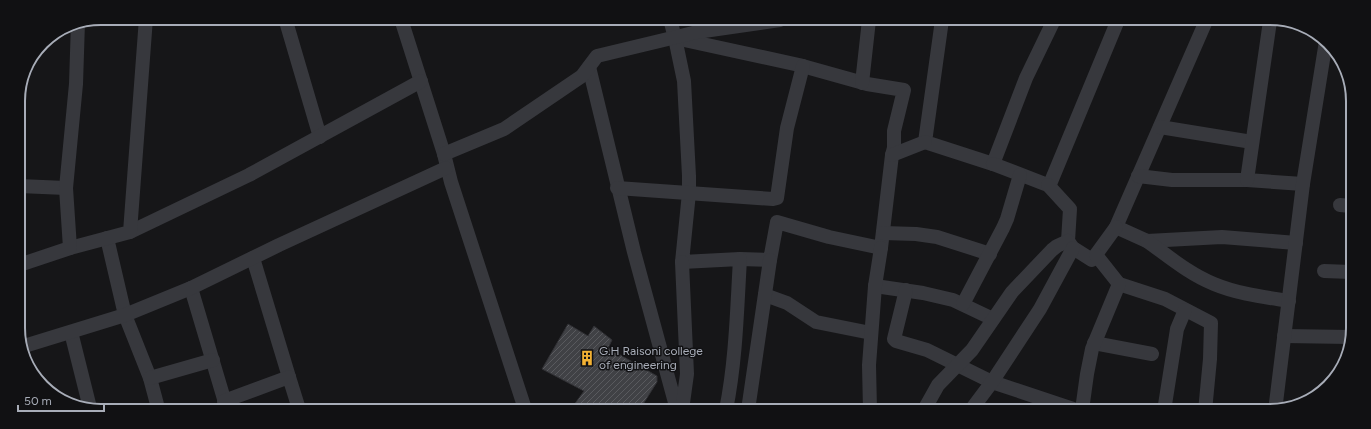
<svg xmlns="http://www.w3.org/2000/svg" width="1371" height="429" viewBox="0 0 1371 429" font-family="Figtree,sans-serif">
<defs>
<pattern id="building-hatch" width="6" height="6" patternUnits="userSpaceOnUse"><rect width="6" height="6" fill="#404145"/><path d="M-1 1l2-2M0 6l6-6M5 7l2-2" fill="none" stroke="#595a5e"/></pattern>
</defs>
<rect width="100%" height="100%" fill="#161618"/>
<path fill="url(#building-hatch)" stroke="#303034" d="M568,324L588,336L594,326L612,340L608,348L657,376V382L640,409H583L574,405L584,391L542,369Z"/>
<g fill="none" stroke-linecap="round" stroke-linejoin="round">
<g stroke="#37383d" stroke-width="14">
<path d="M285,18L320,137"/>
<path d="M401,19L444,154L451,182L525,409"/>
<path d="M670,19L675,38L799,65L867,84L904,90L894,131V148L892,155L881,248L829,237L777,222L770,260L740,259"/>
<path d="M942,20L925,142L993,164L1026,78L1054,20"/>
<path d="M1206,21L1116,227L1147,241L1222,237L1296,243"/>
<path d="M675,38L684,81L689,176V193L682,262L740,259C737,309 736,360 726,410"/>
<path d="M589,67L634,252L677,410"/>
<path d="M862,83L869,20"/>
<path d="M1160,127L1252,142"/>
<path d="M444,154L504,129L582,76L597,56L697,32L780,20"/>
<path d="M892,155L925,142"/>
<path d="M993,164L1045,184H1050L1118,20"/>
<path d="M1138,176L1172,180H1247L1303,184"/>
<path d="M1247,180L1270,21"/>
<path d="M1048,185L1070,209L1068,241"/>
<path d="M19,186L66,188"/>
<path d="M617,188L773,199L777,198L787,128L803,66"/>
<path d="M1340,205L1351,206"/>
<path d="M130,232L249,175L421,81"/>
<path d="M883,233L916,234L937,237L990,254"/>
<path d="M107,238L125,315L150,378L158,408"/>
<path d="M1147,241C1168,256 1189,274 1214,284C1238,294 1264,297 1289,301"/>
<path d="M70,248L130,232L146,18"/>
<path d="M253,258L289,377"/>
<path d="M19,265L70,248L66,188L76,84L78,22"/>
<path d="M1324,271L1351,272"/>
<path d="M1119,284L1165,299L1211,323L1210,359L1205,411"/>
<path d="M875,286L923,293L953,300L993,319"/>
<path d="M191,288L227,409"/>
<path d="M906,290L894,339L896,341L927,350L992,382L1076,410"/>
<path d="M765,295L787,303L816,322L871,333"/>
<path d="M963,304L1003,228L1007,219L1020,175"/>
<path d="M71,332L90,408"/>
<path d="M1284,336L1350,337"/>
<path d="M1094,343L1152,354"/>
<path d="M21,347L125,315L191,288L279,245L446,168"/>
<path d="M150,378L213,360"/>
<path d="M224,401L289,377L299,409"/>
<path d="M682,410L687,374L682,262"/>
<path d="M748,410L770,260"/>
<path d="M870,410L869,365L875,286L881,248"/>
<path d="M924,410L938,385L972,350L1012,292L1052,250L1057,246L1068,241L1073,248L1092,260L1116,227"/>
<path d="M971,410L992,382L1040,309L1073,248"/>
<path d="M1082,410L1087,374L1092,349L1119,284L1096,255"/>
<path d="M1164,411L1177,329L1185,310"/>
<path d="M1275,411L1303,184L1326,41"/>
</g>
</g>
<defs>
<g id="building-bare" transform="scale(1.2)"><path d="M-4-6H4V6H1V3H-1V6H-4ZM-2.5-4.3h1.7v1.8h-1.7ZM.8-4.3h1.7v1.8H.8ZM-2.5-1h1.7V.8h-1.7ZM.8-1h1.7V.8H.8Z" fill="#f2b134" stroke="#111113" stroke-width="2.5" paint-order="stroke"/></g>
</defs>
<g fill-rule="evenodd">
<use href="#building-bare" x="587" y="358"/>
</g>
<g text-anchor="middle" stroke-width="3" stroke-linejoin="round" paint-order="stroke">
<g font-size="12" fill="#a8adb8" stroke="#111113" text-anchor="start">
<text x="599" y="355">G.H Raisoni college<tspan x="599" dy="14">of engineering</tspan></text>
</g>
</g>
<path d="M0 0H1371V429H0ZM101 25H1270A76 76 0 0 1 1346 101V328A76 76 0 0 1 1270 404H101A76 76 0 0 1 25 328V101A76 76 0 0 1 101 25Z" fill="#111113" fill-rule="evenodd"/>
<path fill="none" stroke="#a8adb8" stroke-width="2" d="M101 25H1270A76 76 0 0 1 1346 101V328A76 76 0 0 1 1270 404H101A76 76 0 0 1 25 328V101A76 76 0 0 1 101 25Z"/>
<path d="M18 405v6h86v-6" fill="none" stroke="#a8adb8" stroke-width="2"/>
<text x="24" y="405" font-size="12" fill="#a8adb8" stroke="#111113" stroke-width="3" paint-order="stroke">50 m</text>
</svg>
